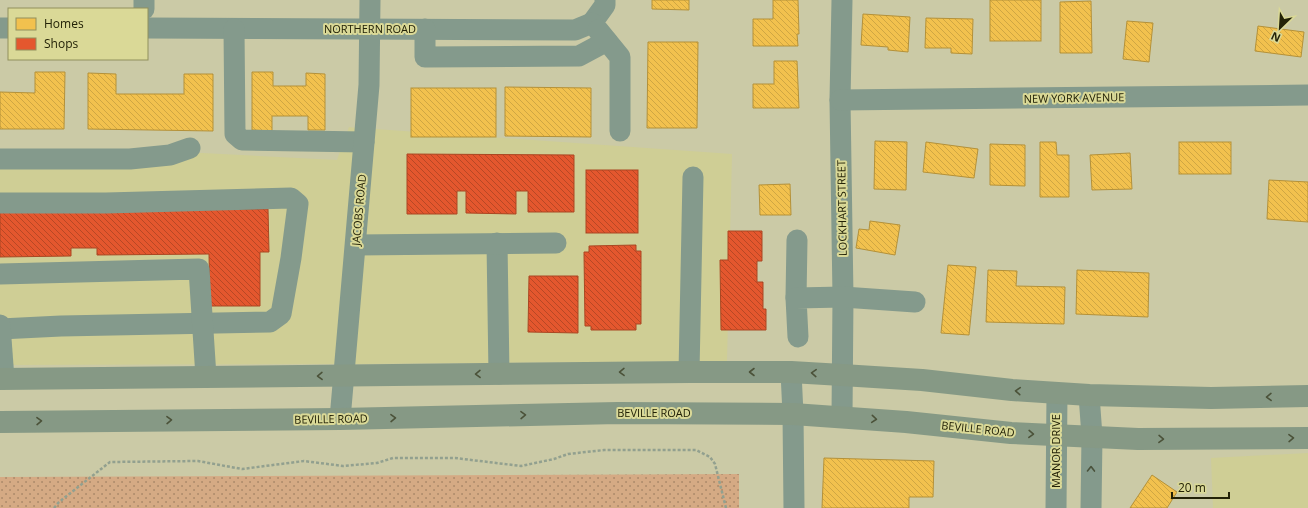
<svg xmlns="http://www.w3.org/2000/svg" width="1308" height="508" viewBox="0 0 1308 508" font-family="'Open Sans',sans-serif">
<defs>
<pattern id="grass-dots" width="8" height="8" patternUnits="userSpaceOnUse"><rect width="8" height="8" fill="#d5aa84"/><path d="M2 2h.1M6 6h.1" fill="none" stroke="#ac8a6a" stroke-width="1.8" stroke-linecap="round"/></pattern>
<pattern id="homes-back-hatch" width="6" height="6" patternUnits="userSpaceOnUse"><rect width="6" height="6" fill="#f2c14e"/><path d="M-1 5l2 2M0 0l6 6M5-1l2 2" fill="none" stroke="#cfa643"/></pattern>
<pattern id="shops-back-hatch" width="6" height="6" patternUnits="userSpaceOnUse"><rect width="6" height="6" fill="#e4572e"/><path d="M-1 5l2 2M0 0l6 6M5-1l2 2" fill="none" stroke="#b84825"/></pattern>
</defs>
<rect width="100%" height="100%" fill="#cbcaa6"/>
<g fill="#cfce95">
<path d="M349,127L356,128L335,364L0,365V153H202L337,160Z"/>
<path d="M375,129L732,154L727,361L355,364Z"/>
<path d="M1308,453V508H1213L1211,458Z"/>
</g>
<path fill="url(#grass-dots)" d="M739,474V508H0V477Z"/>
<g fill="url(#homes-back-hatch)" stroke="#b49139">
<path d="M652,0H689V10L652,9Z"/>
<path d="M773,0H798L799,34H797L798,46H753V19H773Z"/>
<rect x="990" y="0" width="51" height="41"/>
<path d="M1091,1L1092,53H1060V2Z"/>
<path d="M863,14L910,17L908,52L888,50V47L861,45Z"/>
<path d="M926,18L973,19L972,54L951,53V48H925Z"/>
<path d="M1127,21L1153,23L1149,62L1123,59Z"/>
<path d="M1258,26L1304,32L1301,57L1255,51Z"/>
<path d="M648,42H698L697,128H647Z"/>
<path d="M774,61H797L799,108H753V84H774Z"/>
<path d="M35,72H65L64,129H0V92L35,93Z"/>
<path d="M252,72H273V86H306V73L325,74V130H308V116H272V131L252,130Z"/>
<path d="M88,73L116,74V94H184V74H213V131L88,129Z"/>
<path d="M505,87L591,88V137L505,136Z"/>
<rect x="411" y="88" width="85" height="49"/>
<path d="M875,141L907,142L906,190L874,189Z"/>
<path d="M926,142L978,149L974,178L923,172Z"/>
<path d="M1040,142H1056L1057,155H1069V197H1040Z"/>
<rect x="1179" y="142" width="52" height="32"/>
<path d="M990,144L1025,145V186L990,185Z"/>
<path d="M1130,153L1132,189L1092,190L1090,155Z"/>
<path d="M1269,180L1308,182V222L1267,219Z"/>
<path d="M790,184L791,215H760L759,185Z"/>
<path d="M870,221L900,225L895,255L856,248L859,229L869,230Z"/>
<path d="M948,265L976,267L969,335L941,333Z"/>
<path d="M988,270L1017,271L1016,286L1065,287L1064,324L986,322Z"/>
<path d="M1077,270L1149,273L1148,317L1076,314Z"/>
<path d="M824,458L934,461L933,497H909V508H822Z"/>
<path d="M1152,475L1177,492L1167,508H1130Z"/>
</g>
<g fill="url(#shops-back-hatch)" stroke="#aa4722">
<path d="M407,154L574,155V212H528V191H516V214L466,213V191H457V214H407Z"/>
<rect x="586" y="170" width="52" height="63"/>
<path d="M268,209L269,252H260V306H210L209,254L97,255V248H71V256L0,257V211Z"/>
<path d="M728,231H762V261H757V282H763V309H766V330H721L720,260H728Z"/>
<path d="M636,245V251H641V324H636V330H591V326H585L584,252H589V246Z"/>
<path d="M529,276H578V333L528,332Z"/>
</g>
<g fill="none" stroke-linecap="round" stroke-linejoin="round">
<path stroke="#92a08f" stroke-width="2.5" stroke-dasharray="3 2" stroke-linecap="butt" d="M54,508L59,502L110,462L198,461L242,469L304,461L343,466L377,463L393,458H455L521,466L554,459L568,454L604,450H696L710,457L715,464L726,508"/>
<g stroke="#849a8c" stroke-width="21">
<path d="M842,0L840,100L843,297L842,416"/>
<path d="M144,9V0"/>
<path d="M592,23L605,5V0"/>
<path d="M0,28H9"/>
<path d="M147,28L575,30L592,23"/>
<path d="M234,29L235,134L242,140L364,142"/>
<path d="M425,29V57L579,56L607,41"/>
<path d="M598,30L620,57V131"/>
<path d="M840,100L1308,95"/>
<path d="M0,159H130L170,155L190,148"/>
<path d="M0,203H106L291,198L298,204L291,258L281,314L270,322L61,326L0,329"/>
<path d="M497,243L499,374"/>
<path d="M356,245L556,243"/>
<path d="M0,274L199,269L206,377"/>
<path d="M796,298L797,240"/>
<path d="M0,325L4,379"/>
<path d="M798,337L796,298L843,297L915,302"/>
<path d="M689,372L693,177"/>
<path d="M791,372L793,414L794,508"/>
<path d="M1089,395L1092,436L1091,508"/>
<path d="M340,419L369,85L370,0"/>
<path d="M1056,508L1057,393"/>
</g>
<g stroke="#869985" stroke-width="22">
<path d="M0,379L689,372H791L842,375L922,380L1012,390L1089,395L1211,398L1308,396"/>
<path d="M0,422L340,419L618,413L793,414L906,422L1011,433L1138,439L1308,438"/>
</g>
</g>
<defs><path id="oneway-chevron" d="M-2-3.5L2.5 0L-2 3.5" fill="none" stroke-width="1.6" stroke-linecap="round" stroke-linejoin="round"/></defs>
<g stroke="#4b5239">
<use href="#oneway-chevron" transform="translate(622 372) rotate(179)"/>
<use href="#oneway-chevron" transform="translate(752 372) rotate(-180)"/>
<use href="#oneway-chevron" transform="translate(814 373) rotate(-177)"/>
<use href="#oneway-chevron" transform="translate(478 374) rotate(179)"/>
<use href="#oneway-chevron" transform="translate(320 376) rotate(179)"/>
<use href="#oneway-chevron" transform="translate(1018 391) rotate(-176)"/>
<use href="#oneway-chevron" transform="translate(1269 397) rotate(179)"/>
<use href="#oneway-chevron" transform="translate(523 415) rotate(-1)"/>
<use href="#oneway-chevron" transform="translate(393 418) rotate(-1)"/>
<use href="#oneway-chevron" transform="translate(874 419) rotate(5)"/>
<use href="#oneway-chevron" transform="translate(169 420) rotate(-1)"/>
<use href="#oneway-chevron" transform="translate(39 421) rotate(-1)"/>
<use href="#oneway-chevron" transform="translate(1031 434) rotate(2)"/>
<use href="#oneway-chevron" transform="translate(1291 438) rotate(-1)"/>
<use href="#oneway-chevron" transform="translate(1161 439) rotate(1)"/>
</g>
<use stroke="#4a523c" href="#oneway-chevron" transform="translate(1091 469) rotate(-89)"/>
<g text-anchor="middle" stroke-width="4" stroke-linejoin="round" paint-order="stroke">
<g font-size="11" fill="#232207" stroke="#dad997">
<text x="370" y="33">NORTHERN ROAD</text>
<text transform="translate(1074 98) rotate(-1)" y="4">NEW YORK AVENUE</text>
<text transform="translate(842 208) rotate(-91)" y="4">LOCKHART STREET</text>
<text transform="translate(359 210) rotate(-85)" y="4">JACOBS ROAD</text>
<text x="654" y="417">BEVILLE ROAD</text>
<text transform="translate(331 419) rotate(-1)" y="4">BEVILLE ROAD</text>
<text transform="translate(978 429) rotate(6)" y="4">BEVILLE ROAD</text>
<text transform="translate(1056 451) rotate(-90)" y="4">MANOR DRIVE</text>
</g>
</g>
<rect x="8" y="8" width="140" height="52" fill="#dad997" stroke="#91905d"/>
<rect x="16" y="18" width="20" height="12" fill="#f2c14e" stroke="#91905d"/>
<text x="44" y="28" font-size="12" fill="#232207">Homes</text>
<rect x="16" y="38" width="20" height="12" fill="#e4572e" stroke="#91905d"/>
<text x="44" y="48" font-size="12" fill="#232207">Shops</text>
<g transform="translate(1280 28) rotate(205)" stroke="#dad997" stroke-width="3" paint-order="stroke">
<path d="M0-3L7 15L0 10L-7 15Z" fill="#232207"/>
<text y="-6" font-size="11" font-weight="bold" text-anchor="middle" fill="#232207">N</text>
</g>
<path d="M1172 492v6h57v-6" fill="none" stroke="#232207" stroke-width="2"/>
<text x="1178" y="492" font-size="12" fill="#232207" stroke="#dad997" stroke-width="3" paint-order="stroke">20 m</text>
</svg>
